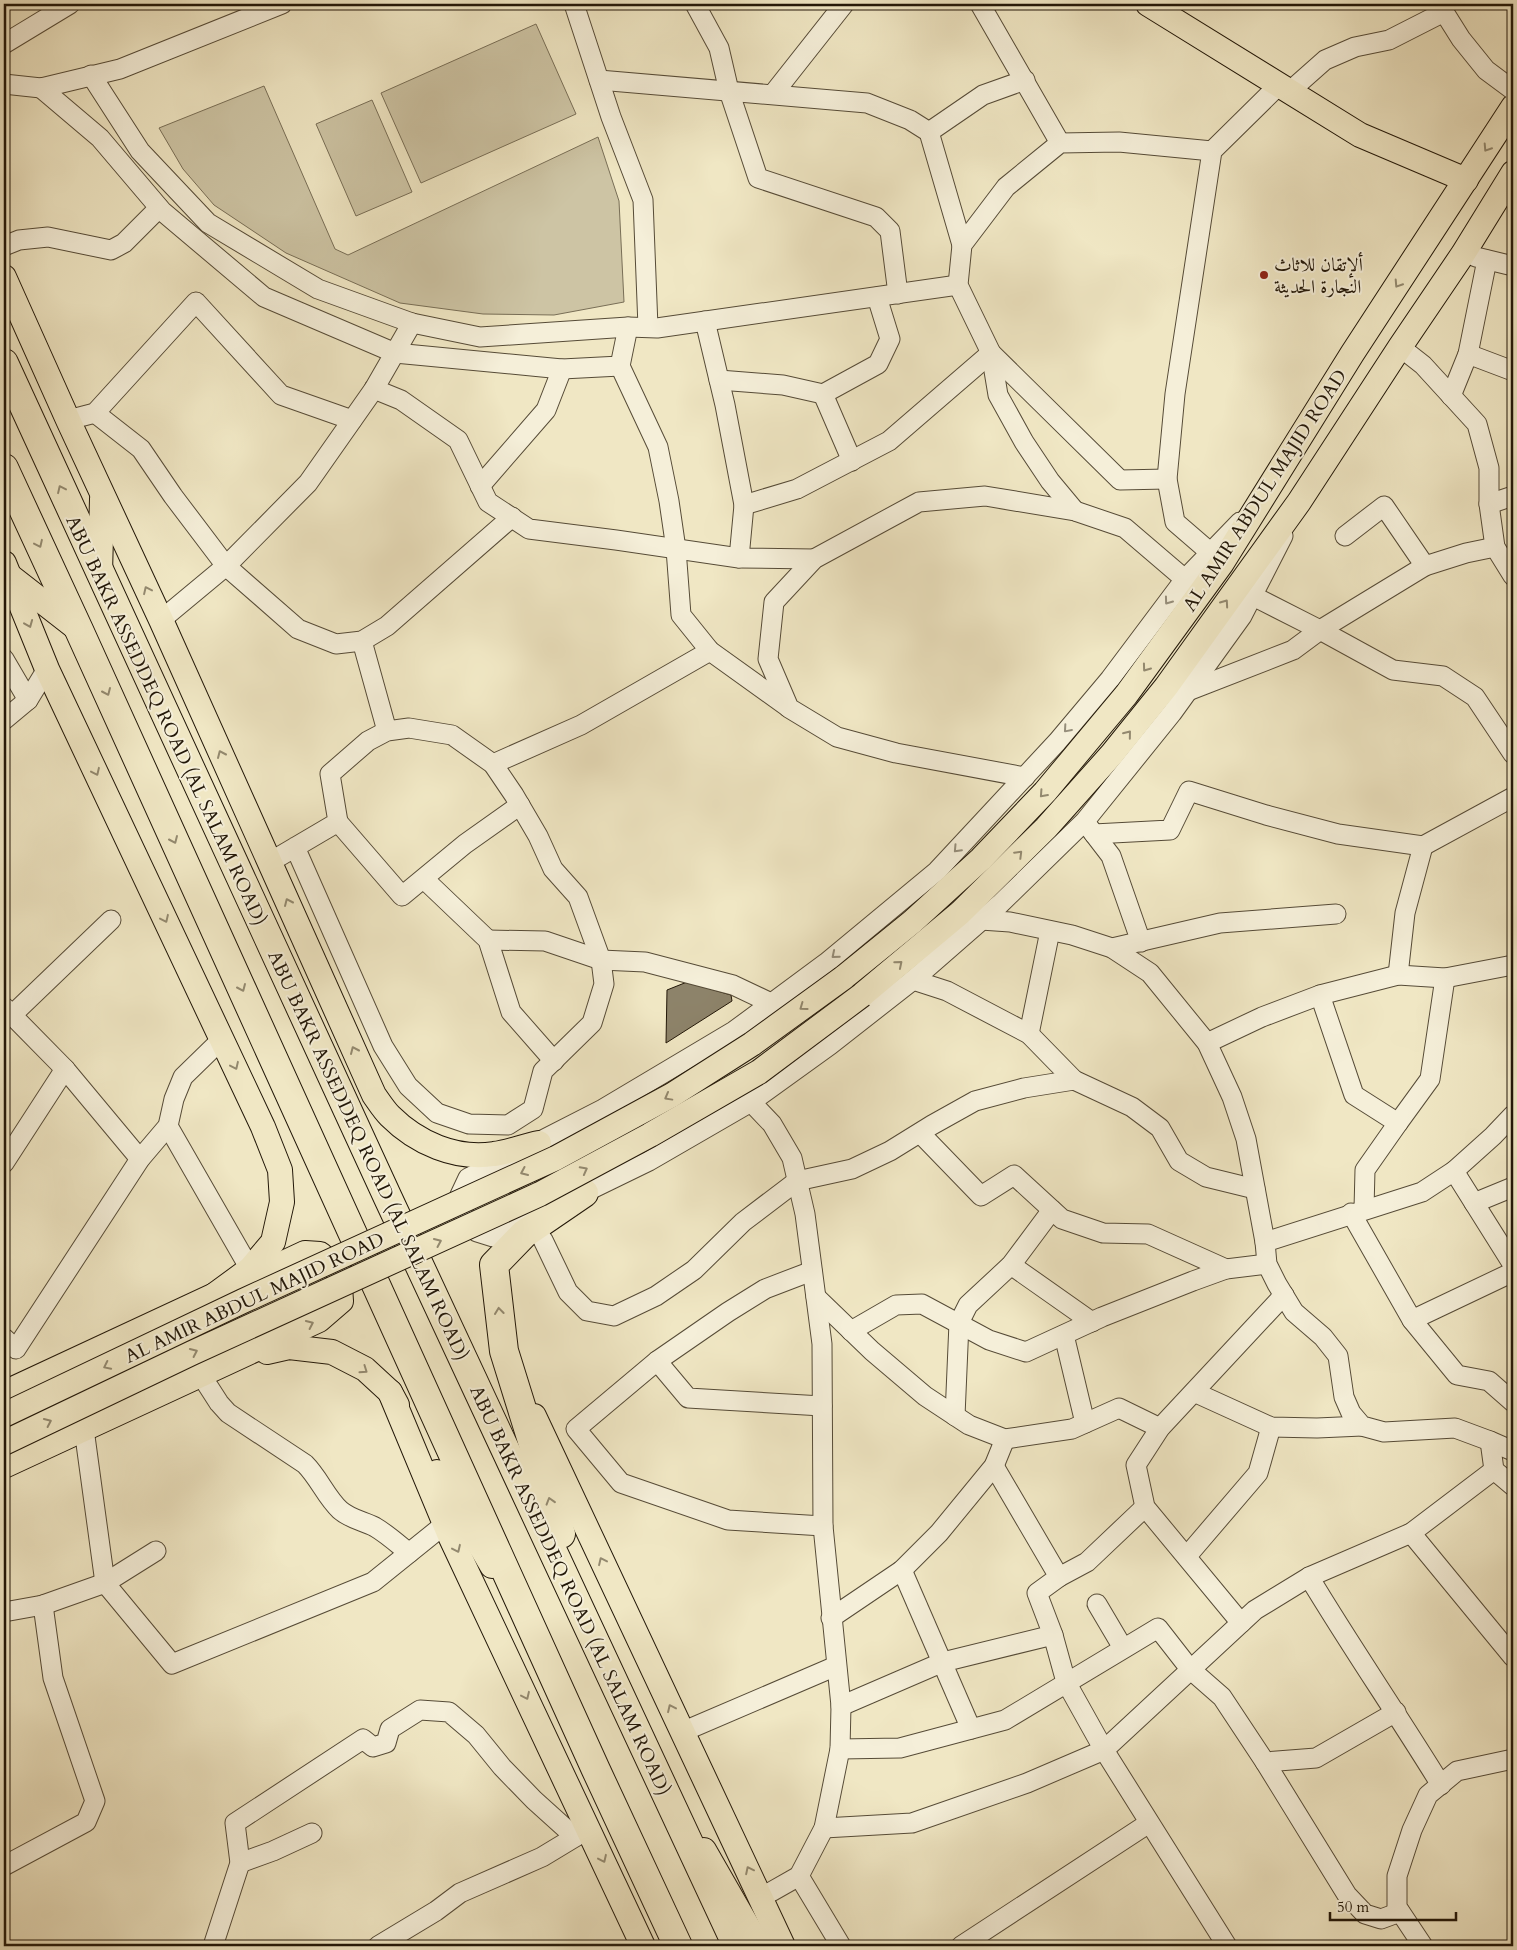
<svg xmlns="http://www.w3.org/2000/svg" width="1517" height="1950" viewBox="0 0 1517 1950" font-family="Cardo,Amiri,serif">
<rect width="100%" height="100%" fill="#f0e7c4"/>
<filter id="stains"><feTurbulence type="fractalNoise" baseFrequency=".004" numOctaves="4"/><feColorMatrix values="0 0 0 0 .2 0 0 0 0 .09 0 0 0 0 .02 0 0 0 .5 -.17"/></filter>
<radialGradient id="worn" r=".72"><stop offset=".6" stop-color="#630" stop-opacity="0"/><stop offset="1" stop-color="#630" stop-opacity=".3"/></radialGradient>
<g fill="#cdc4a4" stroke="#786e56">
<path d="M536,24L576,114L421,183L381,93Z"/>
<path d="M264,86L335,249L348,255L598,137L619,201L624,302L554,315L483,314L400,303L286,253L214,205L183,169L159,128Z"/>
<path d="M372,100L412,192L356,216L316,124Z"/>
</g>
<path fill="#8d836a" stroke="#221708" d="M687,982L731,995L732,1001L666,1043L667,990Z"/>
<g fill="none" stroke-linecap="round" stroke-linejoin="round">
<g stroke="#564b37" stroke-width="21">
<g id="minor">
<path d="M574,4L611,117L643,200L648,327"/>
<path d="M695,4L719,48L729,91L758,178L876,217L890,231L898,294"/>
<path d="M980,4L1060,143"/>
<path d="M1439,4L1461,39L1486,70L1513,90"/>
<path d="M4,44L70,4"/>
<path d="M91,75L140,151L208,223L318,289L412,323L480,337L628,327L657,328L958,285"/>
<path d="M599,80L867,103L910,120L929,132L962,245"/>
<path d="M4,84L41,88L120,69L282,4"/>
<path d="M41,88L100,138L162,211L264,297L395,353L562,369L620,366L628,327"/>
<path d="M1290,91L1325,60L1355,47L1389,40L1444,12"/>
<path d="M773,94L844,4"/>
<path d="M929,132L983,95L1025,80"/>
<path d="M4,246L19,240L48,237L111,250L124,243L159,208"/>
<path d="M1476,257L1513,266"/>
<path d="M705,321L725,405L744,505L739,558"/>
<path d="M1400,347L1423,365L1477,424L1489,468V504L1495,547L1513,576"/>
<path d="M991,353L998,395L1024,442L1050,481L1075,511"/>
<path d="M1468,354L1513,371"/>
<path d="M620,366L658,447L669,501L676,549L681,615L710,651L788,707"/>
<path d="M719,380L783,385L823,394L878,364L890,339L877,297"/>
<path d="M374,389L401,400L458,440L488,502L529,529L616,540L739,558L814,559"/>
<path d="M823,394L852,461"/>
<path d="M1451,396L1468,354L1487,260"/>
<path d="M95,413L141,449L173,496L226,566L298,629L336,644L362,641L387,626L512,517"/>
<path d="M68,420L95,413L196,302L281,395L352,420"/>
<path d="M1167,479L1120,480L991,353L958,285L962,245L1006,187L1060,143L1119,142L1212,151"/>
<path d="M480,486L546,410L562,369"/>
<path d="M1489,504L1513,496"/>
<path d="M744,505L797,489L889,441L991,353"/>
<path d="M1345,536L1384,506L1425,566"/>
<path d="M1219,560L1175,522L1167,479L1175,394L1212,151L1279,85"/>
<path d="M1253,596L1320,630L1393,670L1443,676L1475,697L1513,754"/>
<path d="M161,620L226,566L308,483L374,389L412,323"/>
<path d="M362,641L387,731"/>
<path d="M4,659L28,700"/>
<path d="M1188,691L1293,650L1320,630L1425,566L1466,553L1495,547"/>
<path d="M4,720L28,700L47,669"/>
<path d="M493,764L581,725L710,651"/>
<path d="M1025,777L896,753L837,737L789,708L768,659L774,602L814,559L919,502L985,496L1075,511L1125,528L1194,587"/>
<path d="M338,822L402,896L465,844L520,805"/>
<path d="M1088,826L1111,856L1141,942"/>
<path d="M1094,834L1170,830L1189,791L1266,815L1338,834L1423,846L1513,797"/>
<path d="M270,862L338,822L330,774L368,741L387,731L409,728L452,735L493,764L514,795L538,836L553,869L578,897L601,960L604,984L592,1023L543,1071L533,1109L508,1125L469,1124L437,1113L408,1086L383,1046L295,847"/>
<path d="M424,879L488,940L511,1012L554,1061"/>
<path d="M981,920L1010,922L1072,935L1112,948L1150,973L1207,1043L1232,1097L1246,1139L1265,1242L1267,1264L1277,1284L1294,1312L1323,1337L1338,1356L1344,1397L1351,1413L1362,1426L1384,1432L1455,1428L1490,1441"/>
<path d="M488,940L545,941L601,960L645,962L733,985L771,1003"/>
<path d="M1112,948L1220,923L1336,914"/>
<path d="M1398,975L1405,913L1423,846"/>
<path d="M913,980L947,991L1029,1034L1074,1080L1132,1107L1160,1128L1179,1161L1206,1177L1255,1189"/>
<path d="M1320,995L1354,1095L1398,1123L1365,1170L1364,1209"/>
<path d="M4,1007L65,1069L140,1159"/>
<path d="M12,1015L111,920"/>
<path d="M1029,1034L1050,931"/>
<path d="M1207,1043L1262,1017L1320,995L1398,975L1445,978L1513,965"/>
<path d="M751,1102L772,1124L792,1158L805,1214L822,1344L823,1526L841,1706L840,1749L824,1828L799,1876L762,1897"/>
<path d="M1398,1123L1430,1079L1445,978"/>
<path d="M168,1126L250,1269"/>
<path d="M920,1133L981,1196L1014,1175L1062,1219L1103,1233L1148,1234L1226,1269"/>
<path d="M4,1163L65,1069"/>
<path d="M1454,1171L1513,1265"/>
<path d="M573,1198L649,1161L751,1102L830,1045L913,980L1000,904L1085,821L1172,713L1242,616L1283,536"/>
<path d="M1474,1203L1513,1187"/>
<path d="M1351,1213L1412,1320L1457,1375L1489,1381L1513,1402"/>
<path d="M533,1218L493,1237L477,1232L464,1218L460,1195L468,1178L603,1109L734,1031L826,963L937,871L1057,742L1110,679L1185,579L1240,522"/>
<path d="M543,1240L568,1292L587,1311L614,1316L656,1296L694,1270L743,1222L797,1181L852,1169L890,1151L932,1125L975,1101L1024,1088L1074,1080"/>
<path d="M1265,1242L1422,1192L1454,1171L1493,1136L1513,1115"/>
<path d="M1011,1265L1092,1322"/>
<path d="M812,1271L765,1289L728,1312L657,1361L576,1429L621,1483L728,1520L823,1526"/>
<path d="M816,1297L872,1351L925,1396L969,1425L1005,1439L1072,1429L1119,1408L1160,1428"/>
<path d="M1412,1320L1513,1272"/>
<path d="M851,1331L896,1305L922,1304L989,1340L1026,1352L1102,1317L1193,1281L1226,1269L1267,1264"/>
<path d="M1064,1335L1085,1423"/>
<path d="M4,1338L16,1349L140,1159L168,1126L174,1099L183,1077L222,1039"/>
<path d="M657,1361L688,1398L822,1406"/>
<path d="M201,1375L219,1403L228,1413L305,1464C319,1478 326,1497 340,1510C350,1519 363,1521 375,1527C387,1534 398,1544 409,1553"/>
<path d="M1194,1392L1271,1427L1317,1428L1362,1426"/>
<path d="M955,1416L959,1323L968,1305L1011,1265L1052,1210"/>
<path d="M84,1429L105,1583L172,1664L373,1582L445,1524"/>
<path d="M1513,1451L1490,1441L1494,1470L1513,1486"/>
<path d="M994,1466L1059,1577L1037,1593L1053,1635L1066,1682L1104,1750L1227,1946"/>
<path d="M1411,1533L1513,1657"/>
<path d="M1187,1556L1258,1473L1271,1427"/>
<path d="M902,1570L971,1729"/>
<path d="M1059,1577L1087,1562L1145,1507"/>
<path d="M1309,1577C1351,1647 1398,1715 1441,1785"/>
<path d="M1097,1604L1123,1648"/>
<path d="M4,1612L43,1605L105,1583L156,1551"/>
<path d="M831,1618L902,1570L939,1533L994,1466L1005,1439"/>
<path d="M1241,1623L1145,1507L1136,1465L1160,1428L1284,1295"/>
<path d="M841,1706L943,1662L1053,1635"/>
<path d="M682,1732L836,1666"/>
<path d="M840,1749L900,1748L1005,1720L1158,1628L1190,1669L1222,1697L1265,1762L1316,1758L1396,1712"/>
<path d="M1265,1762L1347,1895L1365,1914L1381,1919L1400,1912"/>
<path d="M824,1828L912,1823L1027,1783L1104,1750L1255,1610L1309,1577L1411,1533L1494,1470"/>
<path d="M240,1863L273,1851L312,1833"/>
<path d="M4,1866L86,1822L95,1801L53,1678L43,1605"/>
<path d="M799,1876L841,1946"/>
<path d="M213,1946L240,1863L235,1823L363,1739L373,1747L386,1743L390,1729L420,1710L449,1712L476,1735L502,1767L534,1800L575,1837"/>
<path d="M378,1946L436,1911L460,1893L542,1857L585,1831"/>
<path d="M961,1946L1149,1823"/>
<path d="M1423,1946L1397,1907V1876L1412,1830L1428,1795L1457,1771L1513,1759"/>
</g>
</g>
<g stroke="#221708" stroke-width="26">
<g id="major">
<path d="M1148,4L1360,135L1466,180"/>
<path d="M4,277L68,420L161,620L374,1095C379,1102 384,1110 390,1116C417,1143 456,1160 494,1154C509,1152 524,1146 539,1143"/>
<path d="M4,563L47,669L263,1127L280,1170L282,1202L273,1242L250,1269L216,1294"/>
<path d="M100,573L102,499"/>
<path d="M11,577L79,630"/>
<path d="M843,978L912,922L981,859L1045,792L1126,695L1222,563L1352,354L1513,107"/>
<path d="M862,995L960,913L1046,828L1112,754L1166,687L1299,502L1400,347L1463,254L1513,173"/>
<path d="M267,1352L289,1347L332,1352L365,1369L390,1392L397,1405"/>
<path d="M390,1392L450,1536L643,1946"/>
<path d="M4,1393L305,1253L320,1254L339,1272L341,1301L319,1320L4,1466"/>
<path d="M534,1416L783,1946"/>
<path d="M437,1472L492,1566"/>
<path d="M704,1850L759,1946"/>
</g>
</g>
<g stroke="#221708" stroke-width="30">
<g id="highway">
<path d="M4,363L388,1198L737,1946"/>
<path d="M4,468L79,630L596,1770L678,1946"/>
<path d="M561,1534L504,1351L494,1265L524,1234L584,1193"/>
</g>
</g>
<use href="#minor" stroke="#f5efd9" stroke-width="19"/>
<use href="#major" stroke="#f0e7c4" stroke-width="24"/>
<use href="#highway" stroke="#f0e7c4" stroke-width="28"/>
<g stroke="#221708" stroke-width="26" stroke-linecap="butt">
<g id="major-bridge">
<path d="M4,1415L243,1301L556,1158L672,1095L752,1044L843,978"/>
<path d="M4,1443L192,1353L540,1194L650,1135L759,1072L862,995"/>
</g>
</g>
<use href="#major-bridge" stroke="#f0e7c4" stroke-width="24"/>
</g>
<defs><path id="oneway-chevron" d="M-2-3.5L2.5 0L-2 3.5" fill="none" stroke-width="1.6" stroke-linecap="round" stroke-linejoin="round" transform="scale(1.25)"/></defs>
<g stroke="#93896f">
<use href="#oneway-chevron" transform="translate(1487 148) rotate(123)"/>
<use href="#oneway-chevron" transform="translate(1398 284) rotate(123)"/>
<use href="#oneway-chevron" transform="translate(61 489) rotate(-115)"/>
<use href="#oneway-chevron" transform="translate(39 544) rotate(65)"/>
<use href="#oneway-chevron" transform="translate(147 590) rotate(-115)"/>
<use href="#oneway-chevron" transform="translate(1225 603) rotate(-55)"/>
<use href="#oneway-chevron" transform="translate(29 624) rotate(68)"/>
<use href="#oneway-chevron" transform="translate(1146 668) rotate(126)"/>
<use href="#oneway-chevron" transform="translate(107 692) rotate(66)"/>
<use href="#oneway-chevron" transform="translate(1128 734) rotate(-51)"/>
<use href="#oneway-chevron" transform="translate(221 754) rotate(-114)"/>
<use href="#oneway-chevron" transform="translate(96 772) rotate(65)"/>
<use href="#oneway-chevron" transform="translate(1043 794) rotate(132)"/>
<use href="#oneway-chevron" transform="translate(174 840) rotate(66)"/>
<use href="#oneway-chevron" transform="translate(1019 854) rotate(-45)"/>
<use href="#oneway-chevron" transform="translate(288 902) rotate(-114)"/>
<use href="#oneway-chevron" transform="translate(165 919) rotate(65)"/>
<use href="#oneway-chevron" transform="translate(899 964) rotate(-40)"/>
<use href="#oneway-chevron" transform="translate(242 988) rotate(66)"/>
<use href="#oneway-chevron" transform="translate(803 1007) rotate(144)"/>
<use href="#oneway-chevron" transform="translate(354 1050) rotate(-114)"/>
<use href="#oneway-chevron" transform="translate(235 1066) rotate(65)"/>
<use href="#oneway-chevron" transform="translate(668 1097) rotate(151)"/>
<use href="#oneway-chevron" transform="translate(584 1170) rotate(-28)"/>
<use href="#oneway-chevron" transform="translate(524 1172) rotate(156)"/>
<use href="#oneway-chevron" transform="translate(438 1242) rotate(-24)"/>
<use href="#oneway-chevron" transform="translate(499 1311) rotate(-97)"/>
<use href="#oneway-chevron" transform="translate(310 1324) rotate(-25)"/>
<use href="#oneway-chevron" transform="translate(194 1352) rotate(-25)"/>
<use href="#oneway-chevron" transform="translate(107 1366) rotate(154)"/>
<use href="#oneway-chevron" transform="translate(364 1370) rotate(35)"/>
<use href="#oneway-chevron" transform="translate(48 1422) rotate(-25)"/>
<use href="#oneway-chevron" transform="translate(550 1501) rotate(-107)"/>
<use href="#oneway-chevron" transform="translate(457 1549) rotate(65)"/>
<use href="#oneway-chevron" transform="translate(602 1561) rotate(-115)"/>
<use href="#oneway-chevron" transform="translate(526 1696) rotate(65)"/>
<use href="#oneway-chevron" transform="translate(671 1708) rotate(-115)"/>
<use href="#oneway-chevron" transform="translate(603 1859) rotate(65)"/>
<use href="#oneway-chevron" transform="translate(749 1870) rotate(-116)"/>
</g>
<g stroke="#968e7b">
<use href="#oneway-chevron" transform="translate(1168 601) rotate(126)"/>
<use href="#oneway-chevron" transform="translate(1067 729) rotate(131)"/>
<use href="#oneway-chevron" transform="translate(957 849) rotate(133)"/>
<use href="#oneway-chevron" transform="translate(835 955) rotate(140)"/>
</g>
<circle fill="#8f2418" stroke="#f5efd9" stroke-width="2" cx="1264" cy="275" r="5"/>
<g text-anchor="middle" stroke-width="4" stroke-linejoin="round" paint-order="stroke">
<g font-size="19" fill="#221708" stroke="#f5efd9" text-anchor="start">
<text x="1274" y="271">ألإتقان للاثاث<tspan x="1274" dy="22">النجارة الحديثة</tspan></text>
</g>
<g font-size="19" fill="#221708" stroke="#f5efd9">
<text transform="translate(1264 490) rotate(-57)" y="7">AL AMIR ABDUL MAJID ROAD</text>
<text transform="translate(167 720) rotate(65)" y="7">ABU BAKR ASSEDDEQ ROAD (AL SALAM ROAD)</text>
<text transform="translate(369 1155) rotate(65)" y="7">ABU BAKR ASSEDDEQ ROAD (AL SALAM ROAD)</text>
<text transform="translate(254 1297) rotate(-25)" y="7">AL AMIR ABDUL MAJID ROAD</text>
<text transform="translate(571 1590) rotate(65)" y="7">ABU BAKR ASSEDDEQ ROAD (AL SALAM ROAD)</text>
</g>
</g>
<rect width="1517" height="1950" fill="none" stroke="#f0e7c4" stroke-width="20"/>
<rect x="5" y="5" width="1507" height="1940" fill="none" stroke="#221708" stroke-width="2.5"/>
<rect x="10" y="10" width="1497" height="1930" fill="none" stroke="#221708"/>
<path d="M1330 1912v8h126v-8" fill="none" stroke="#221708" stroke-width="2.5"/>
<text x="1337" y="1912" font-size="15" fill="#221708" stroke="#f5efd9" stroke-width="4" paint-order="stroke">50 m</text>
<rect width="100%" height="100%" filter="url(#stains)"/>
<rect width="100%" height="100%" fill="url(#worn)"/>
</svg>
